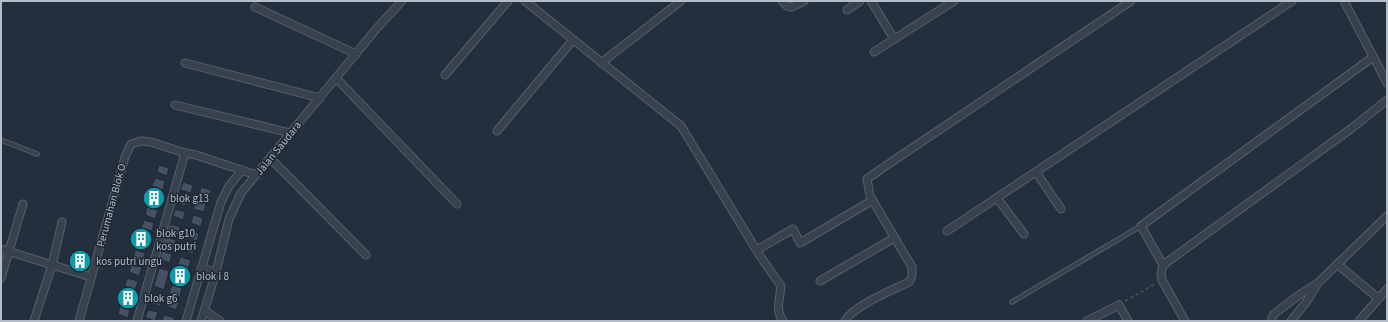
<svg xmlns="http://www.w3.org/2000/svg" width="1388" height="322" viewBox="0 0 1388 322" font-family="'Source Sans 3',sans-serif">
<rect width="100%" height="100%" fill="#242f3e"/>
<g fill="#455162" stroke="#1f2835">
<path d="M159,165L169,168L167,176L157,172Z"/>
<path d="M155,178L165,181L163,190L152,186Z"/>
<path d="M183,182L193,185L191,193L180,190Z"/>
<path d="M201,187L211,190L209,199L199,195Z"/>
<path d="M151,192L161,195L158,204L148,200Z"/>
<path d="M178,195L188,198L185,206L175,202Z"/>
<path d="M196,201L206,204L204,212L193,209Z"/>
<path d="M147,207L158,210L155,219L145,215Z"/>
<path d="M175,209L185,212L183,220L173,216Z"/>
<path d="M193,215L203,218L201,227L191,223Z"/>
<path d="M144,220L154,223L152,231L141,228Z"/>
<path d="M170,224L180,227L178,235L167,232Z"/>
<path d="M189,230L199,233L197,241L186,237Z"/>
<path d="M135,235L149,236L146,246L133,242Z"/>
<path d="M166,237L176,240L174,249L163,245Z"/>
<path d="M185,242L195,245L193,254L182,250Z"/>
<path d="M135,250L145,253L143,262L133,258Z"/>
<path d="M76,251L89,255L84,273L70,268Z"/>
<path d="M162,251L172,254L170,263L159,259Z"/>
<path d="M180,257L191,260L188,269L178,265Z"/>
<path d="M131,265L142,267L139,276L129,272Z"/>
<path d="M159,268L169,271L164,290L154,286Z"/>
<path d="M176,271L186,274L184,283L174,279Z"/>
<path d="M127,278L138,281L135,290L125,286Z"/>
<path d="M172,285L182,288L180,297L169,293Z"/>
<path d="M124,292L134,295L132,304L121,300Z"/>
<path d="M152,295L162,298L160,306L149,303Z"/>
<path d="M168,299L179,302L176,310L166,306Z"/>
<path d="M120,306L130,309L128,318L118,314Z"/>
<path d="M148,310L158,312L155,321L145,317Z"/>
<path d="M164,315L175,318L174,321H162Z"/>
</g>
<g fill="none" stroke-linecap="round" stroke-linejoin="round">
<g stroke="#565f6c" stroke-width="5.5">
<g id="lane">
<path d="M1,140L37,154"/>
<path d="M1012,302L1141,226"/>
</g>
</g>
<g stroke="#565f6c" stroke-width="9">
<g id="street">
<path d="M525,1L681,126L760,256L781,286C780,299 775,310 783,321"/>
<path d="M782,1L787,6L792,7L804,1"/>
<path d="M871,1L894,39"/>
<path d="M1344,1L1387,83"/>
<path d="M255,7L356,54"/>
<path d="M847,10L860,1"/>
<path d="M874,52L954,1"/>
<path d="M1373,57L1141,226L1163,265L1352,128L1387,100"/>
<path d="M185,63L320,98"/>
<path d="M601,63L681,1"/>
<path d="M445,75L508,1"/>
<path d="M336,78L457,204"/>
<path d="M175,105L290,133"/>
<path d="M497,131L573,40"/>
<path d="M270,158L366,255"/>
<path d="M1036,172L1061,209"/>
<path d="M997,198L1024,234"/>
<path d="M947,231L1292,1"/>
<path d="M1,249L91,277"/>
<path d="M757,250L793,229L800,243L873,200"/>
<path d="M1337,264L1378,298"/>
<path d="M1163,265L1161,274L1162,280L1185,321"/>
<path d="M201,268L216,272"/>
<path d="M1,278L23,204"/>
<path d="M820,281L894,238"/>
<path d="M1318,283L1387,216"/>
<path d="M205,311L220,321"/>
<path d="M34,321L52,265L62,222"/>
<path d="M79,321L125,157L131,144L141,141L151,142L185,153L196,155L256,175"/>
<path d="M137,321L185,153"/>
<path d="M186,321L221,202L229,186L242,170"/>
<path d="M201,321L216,272L229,219L241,193L377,28L402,1"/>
<path d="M845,321C853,306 893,290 909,282L912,276V267L870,196L867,179L887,165L1131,1"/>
<path d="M1087,321L1119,305L1128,321"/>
<path d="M1272,321V317L1274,314L1299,295L1318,283L1307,301L1291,321"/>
<path d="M1359,321L1387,289"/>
</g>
</g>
<path stroke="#44595c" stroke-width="1.5" stroke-dasharray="3 3" stroke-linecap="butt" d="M1125,301L1155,284"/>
<use href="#lane" stroke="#38414e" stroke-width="3.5"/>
<use href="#street" stroke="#38414e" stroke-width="7"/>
</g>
<defs>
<g id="building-disc" transform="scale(1.15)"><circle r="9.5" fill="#0f9aa8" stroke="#1d2633"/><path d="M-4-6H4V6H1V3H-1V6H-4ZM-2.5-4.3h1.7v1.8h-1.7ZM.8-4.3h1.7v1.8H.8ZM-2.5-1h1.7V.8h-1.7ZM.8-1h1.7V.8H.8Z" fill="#fff"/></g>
</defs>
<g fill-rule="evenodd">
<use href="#building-disc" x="154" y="198"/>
<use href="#building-disc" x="141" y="239"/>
<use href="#building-disc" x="80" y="261"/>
<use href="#building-disc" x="180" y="276"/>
<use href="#building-disc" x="128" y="298"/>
</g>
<g text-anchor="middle" stroke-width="3" stroke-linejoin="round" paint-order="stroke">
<g font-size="11" fill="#b4bcc9" stroke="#1d2633">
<text transform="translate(278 148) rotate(-51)" y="4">Jalan Saudara</text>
<text transform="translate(111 205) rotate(-75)" y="4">Perumahan Blok O</text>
</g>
<g font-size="11" fill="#b4bcc9" stroke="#1d2633" text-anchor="start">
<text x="170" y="202">blok g13</text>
<text x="156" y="237">blok g10<tspan x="156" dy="13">kos putri</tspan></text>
<text x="96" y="265">kos putri ungu</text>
<text x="196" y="280">blok i 8</text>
<text x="144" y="302">blok g6</text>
</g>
</g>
<rect width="1388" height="322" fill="none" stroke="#b4bcc9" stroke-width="4"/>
</svg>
